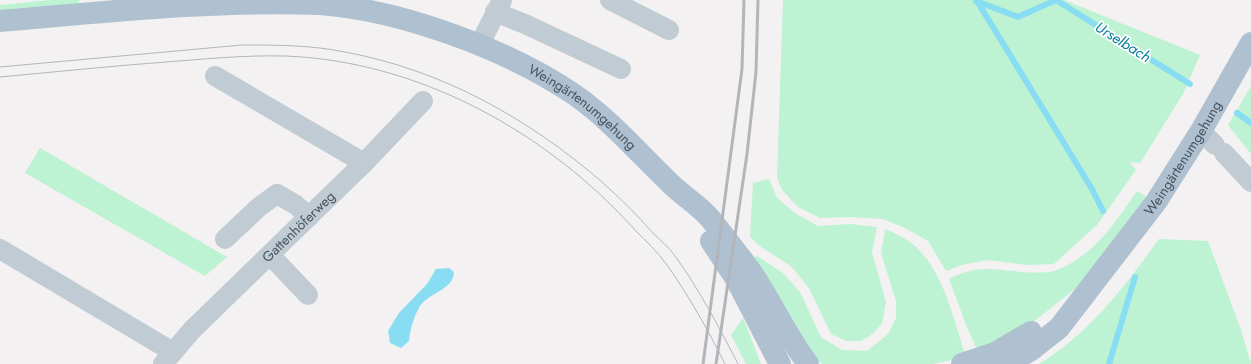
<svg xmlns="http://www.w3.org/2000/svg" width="1251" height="364" viewBox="0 0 1251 364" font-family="Jost,sans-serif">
<rect width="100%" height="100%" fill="#f3f1f1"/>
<g fill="#bdf3d2">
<path d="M50,0H80L78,4L0,12V5Z"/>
<path d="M783,0H1064L1200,55L1183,94L1140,163L1129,162L1136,170L1097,225L1054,264L1029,265L988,260L962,265L946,271L928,241L903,227L883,219L851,217L820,218L798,207L782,190L777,177Z"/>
<path d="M1251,86V154L1228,125Z"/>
<path d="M40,148L227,257L205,276L25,173Z"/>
<path d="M769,179L777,198L795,213L818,226L850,224L877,227L872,252L886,302L882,324L870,336L861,341H847L831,334L809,288L791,266L761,247L750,237L753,183Z"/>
<path d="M1137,191L1150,199L1076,288L1032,323L978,352L966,325L949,279C979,264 993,270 1024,272C1032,273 1046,273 1054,271C1092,258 1116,222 1137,191Z"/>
<path d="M885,229C893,232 901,236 907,240C943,264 953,319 966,357L933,364H823L808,356L754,258L757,256L783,273L800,292L821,337L842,350L867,351L888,334L896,318V301L881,253Z"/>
<path d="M1159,239L1208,241L1241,330L1251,364H1039C1090,333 1125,286 1159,239Z"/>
<path d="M743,318L761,364H746L731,335Z"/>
</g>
<path fill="#88ddf2" d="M449,268L454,272C454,289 429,293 420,306C414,316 410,329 409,341L401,348L390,343L388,331L399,313L427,284L436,269Z"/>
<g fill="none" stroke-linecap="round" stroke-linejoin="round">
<g stroke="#88ddf2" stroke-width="6">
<path d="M1056,0L1190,84"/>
<path d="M976,1L1018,17L1056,0"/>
<path d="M977,1L1092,189L1103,211"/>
<path d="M1237,113L1251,123"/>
<path d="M1109,364L1135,277"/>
</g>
<g stroke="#c1cbd3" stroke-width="20">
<path d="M610,0L669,30"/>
<path d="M495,12L525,24L621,69"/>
<path d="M480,44L502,0"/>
<path d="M215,76L364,163"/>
<path d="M1201,131L1215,145"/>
<path d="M1224,153L1251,182"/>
<path d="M225,239L259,207L277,194L296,205L309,217"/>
<path d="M0,249L173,352"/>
<path d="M270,255L308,295"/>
<path id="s1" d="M163,364L192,330L364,163L423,101"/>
</g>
<g stroke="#afc0d1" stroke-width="22">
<path id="s2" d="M0,21C106,12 214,0 320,4C401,10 507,49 575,95C612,121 641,156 673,186C684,196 696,204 706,214C713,221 718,229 724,236C733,248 742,259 750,270C771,300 786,335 808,364"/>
<path d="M711,241L736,279L780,364"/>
<path d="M962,364L995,353L1031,332"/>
<path id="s3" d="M1008,364L1031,350L1059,328L1156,202L1201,131L1251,43"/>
</g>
<g stroke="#b2b6bb" stroke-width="1">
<path d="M0,67L242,45C276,45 311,45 345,52C442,70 528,118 602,182C620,198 637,215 653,233C660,240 669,247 675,256C699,289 719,327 738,364"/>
<path d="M0,77C55,72 111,66 166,62C205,59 245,55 285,56C419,61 547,132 635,230C646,241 658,252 667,265C689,296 708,330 725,364"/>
</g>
<g stroke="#b2b6bb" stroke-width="3">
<path d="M703,364L742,69L744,0"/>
<path d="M716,364L747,154L756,72L758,0"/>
</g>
</g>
<g text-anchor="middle" stroke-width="3.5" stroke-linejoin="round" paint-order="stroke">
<g font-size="14" fill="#475460" stroke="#fff">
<text dy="5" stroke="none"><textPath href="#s2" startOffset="607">Weingärtenumgehung</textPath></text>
<text dy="5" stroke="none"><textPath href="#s3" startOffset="273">Weingärtenumgehung</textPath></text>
<text dy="5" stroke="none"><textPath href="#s1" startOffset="193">Gattenhöferweg</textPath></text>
</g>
<g font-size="15" font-style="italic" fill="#057f9e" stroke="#fff">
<text transform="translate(1123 42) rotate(32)" y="5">Urselbach</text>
</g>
</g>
</svg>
